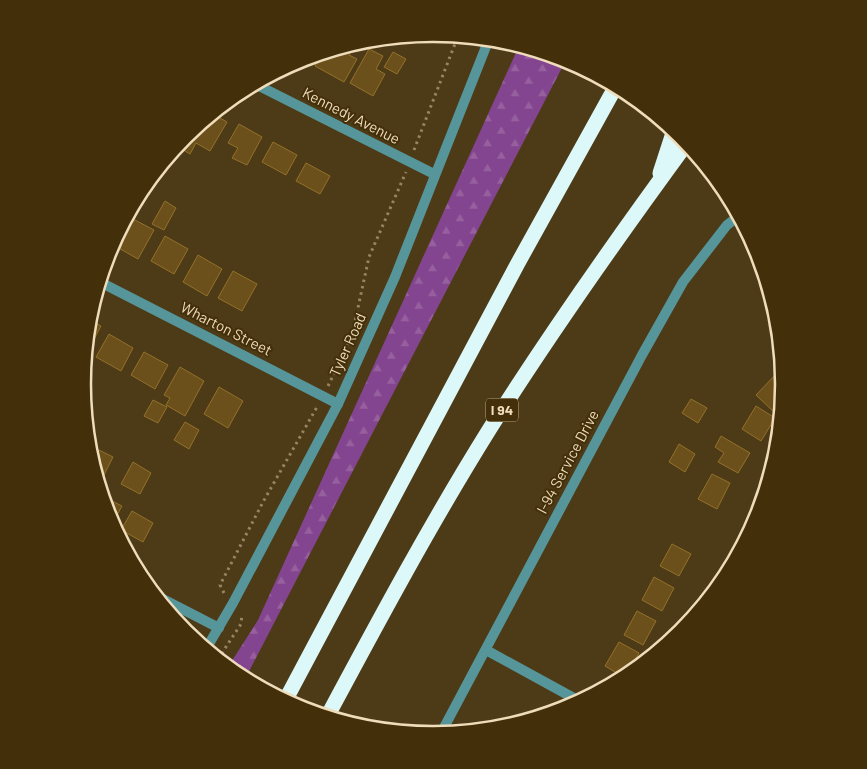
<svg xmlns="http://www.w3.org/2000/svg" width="867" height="769" viewBox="0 0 867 769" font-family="Barlow,sans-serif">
<defs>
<pattern id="forest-firs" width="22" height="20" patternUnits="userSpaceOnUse" patternTransform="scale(1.25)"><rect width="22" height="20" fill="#844590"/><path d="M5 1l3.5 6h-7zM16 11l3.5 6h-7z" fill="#965f9e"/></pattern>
</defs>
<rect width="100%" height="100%" fill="#4d3a16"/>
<path fill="url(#forest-firs)" d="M519,46L566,60L245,679L228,667L258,620Z"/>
<g fill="#6b501b" stroke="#94712b">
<path d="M344,47L351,51L349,55L357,59L344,82L315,66L322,54Z"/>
<path d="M369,49L383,56L376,69L385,74L373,96L350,83Z"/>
<path d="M393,52L406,59L397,74L384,67Z"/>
<path d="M213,114L227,122L210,151L196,143L190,154L177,146L186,136Z"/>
<path d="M239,124L262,137L247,165L232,158L238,148L228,143Z"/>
<path d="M273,142L297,155L286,175L262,162Z"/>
<path d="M306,163L330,176L320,194L296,181Z"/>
<path d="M165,201L176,208L164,230L152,224Z"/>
<path d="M131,218L154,230L138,259L115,246Z"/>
<path d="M165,236L188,249L174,274L151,261Z"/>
<path d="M198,255L222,269L207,296L183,282Z"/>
<path d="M233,271L257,284L242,311L218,298Z"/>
<path d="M89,320L101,326L86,354V353Z"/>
<path d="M109,334L133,348L121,371L96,357Z"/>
<path d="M144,352L168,365L155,389L131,375Z"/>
<path d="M180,367L204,381L185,416L166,405L170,398L164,395Z"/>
<path d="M778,372L783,376L784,385L782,408L776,414L756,395Z"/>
<path d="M219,387L243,401L228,428L204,414Z"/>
<path d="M691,399L707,408L698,423L682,413Z"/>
<path d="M153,400L167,407L158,423L144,416Z"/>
<path d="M756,406L775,418L761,441L742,429Z"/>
<path d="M185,422L199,430L189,449L174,440Z"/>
<path d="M721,436L750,453L738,473L718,462L724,453L715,447Z"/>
<path d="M679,444L695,454L685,472L669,462Z"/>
<path d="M99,450L113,457L104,475L95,470L92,462Z"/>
<path d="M133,462L151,473L140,494L121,484Z"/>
<path d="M712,474L730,483L717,509L698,499Z"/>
<path d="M102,496L122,506L112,524L109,518Z"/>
<path d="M132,511L153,523L143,542L121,530Z"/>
<path d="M672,544L691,554L679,576L660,566Z"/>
<path d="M654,577L674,588L662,611L642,600Z"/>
<path d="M637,611L656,621L643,645L624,635Z"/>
<path d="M619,642L639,653L625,678L605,666Z"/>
</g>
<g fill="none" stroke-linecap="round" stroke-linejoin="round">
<g stroke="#978462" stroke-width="3" stroke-dasharray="2.5 4" stroke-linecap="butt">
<path d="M414,150L458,36"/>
<path d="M328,386L347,347L354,326L369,257L406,172"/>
<path d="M224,593L220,585L263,502L317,407"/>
<path d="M218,659L241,624L242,614"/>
</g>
<g stroke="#56969a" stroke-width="10">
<path d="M255,84L434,174"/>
<path d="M100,282L338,404"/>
<path d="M155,595L219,628"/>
<path d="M206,649L233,603L338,404L395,277L489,39"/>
<path d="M486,650L581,702"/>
<path d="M440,735L642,355L683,282L727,225L739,216"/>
</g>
<g stroke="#dcf8f9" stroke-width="15">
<path d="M660,173L674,130"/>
<path d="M285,701L518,263L616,86"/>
<path d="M327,717C379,620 431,523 489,430C551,332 618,237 687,143"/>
</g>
</g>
<g text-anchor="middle" stroke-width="4" stroke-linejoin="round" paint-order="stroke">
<rect fill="#43300a" stroke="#bba886" stroke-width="1" x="486" y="398.5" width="32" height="23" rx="4"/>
<g font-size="14" font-weight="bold" fill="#efdcbb">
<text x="502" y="415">I 94</text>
</g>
<g font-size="15" fill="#efdcbb" stroke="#43300a">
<text transform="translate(351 116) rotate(27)" y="5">Kennedy Avenue</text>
<text transform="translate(226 329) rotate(27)" y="5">Wharton Street</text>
<text transform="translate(348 345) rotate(-66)" y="5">Tyler Road</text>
<text transform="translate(568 462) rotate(-62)" y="5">I-94 Service Drive</text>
</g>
</g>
<path d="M0 0H867V769H0ZM91 384a342 342 0 1 1 684 0a342 342 0 1 1-684 0Z" fill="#43300a" fill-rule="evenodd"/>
<path fill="none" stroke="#efdcbb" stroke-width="2.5" d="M91 384a342 342 0 1 1 684 0a342 342 0 1 1-684 0Z"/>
</svg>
